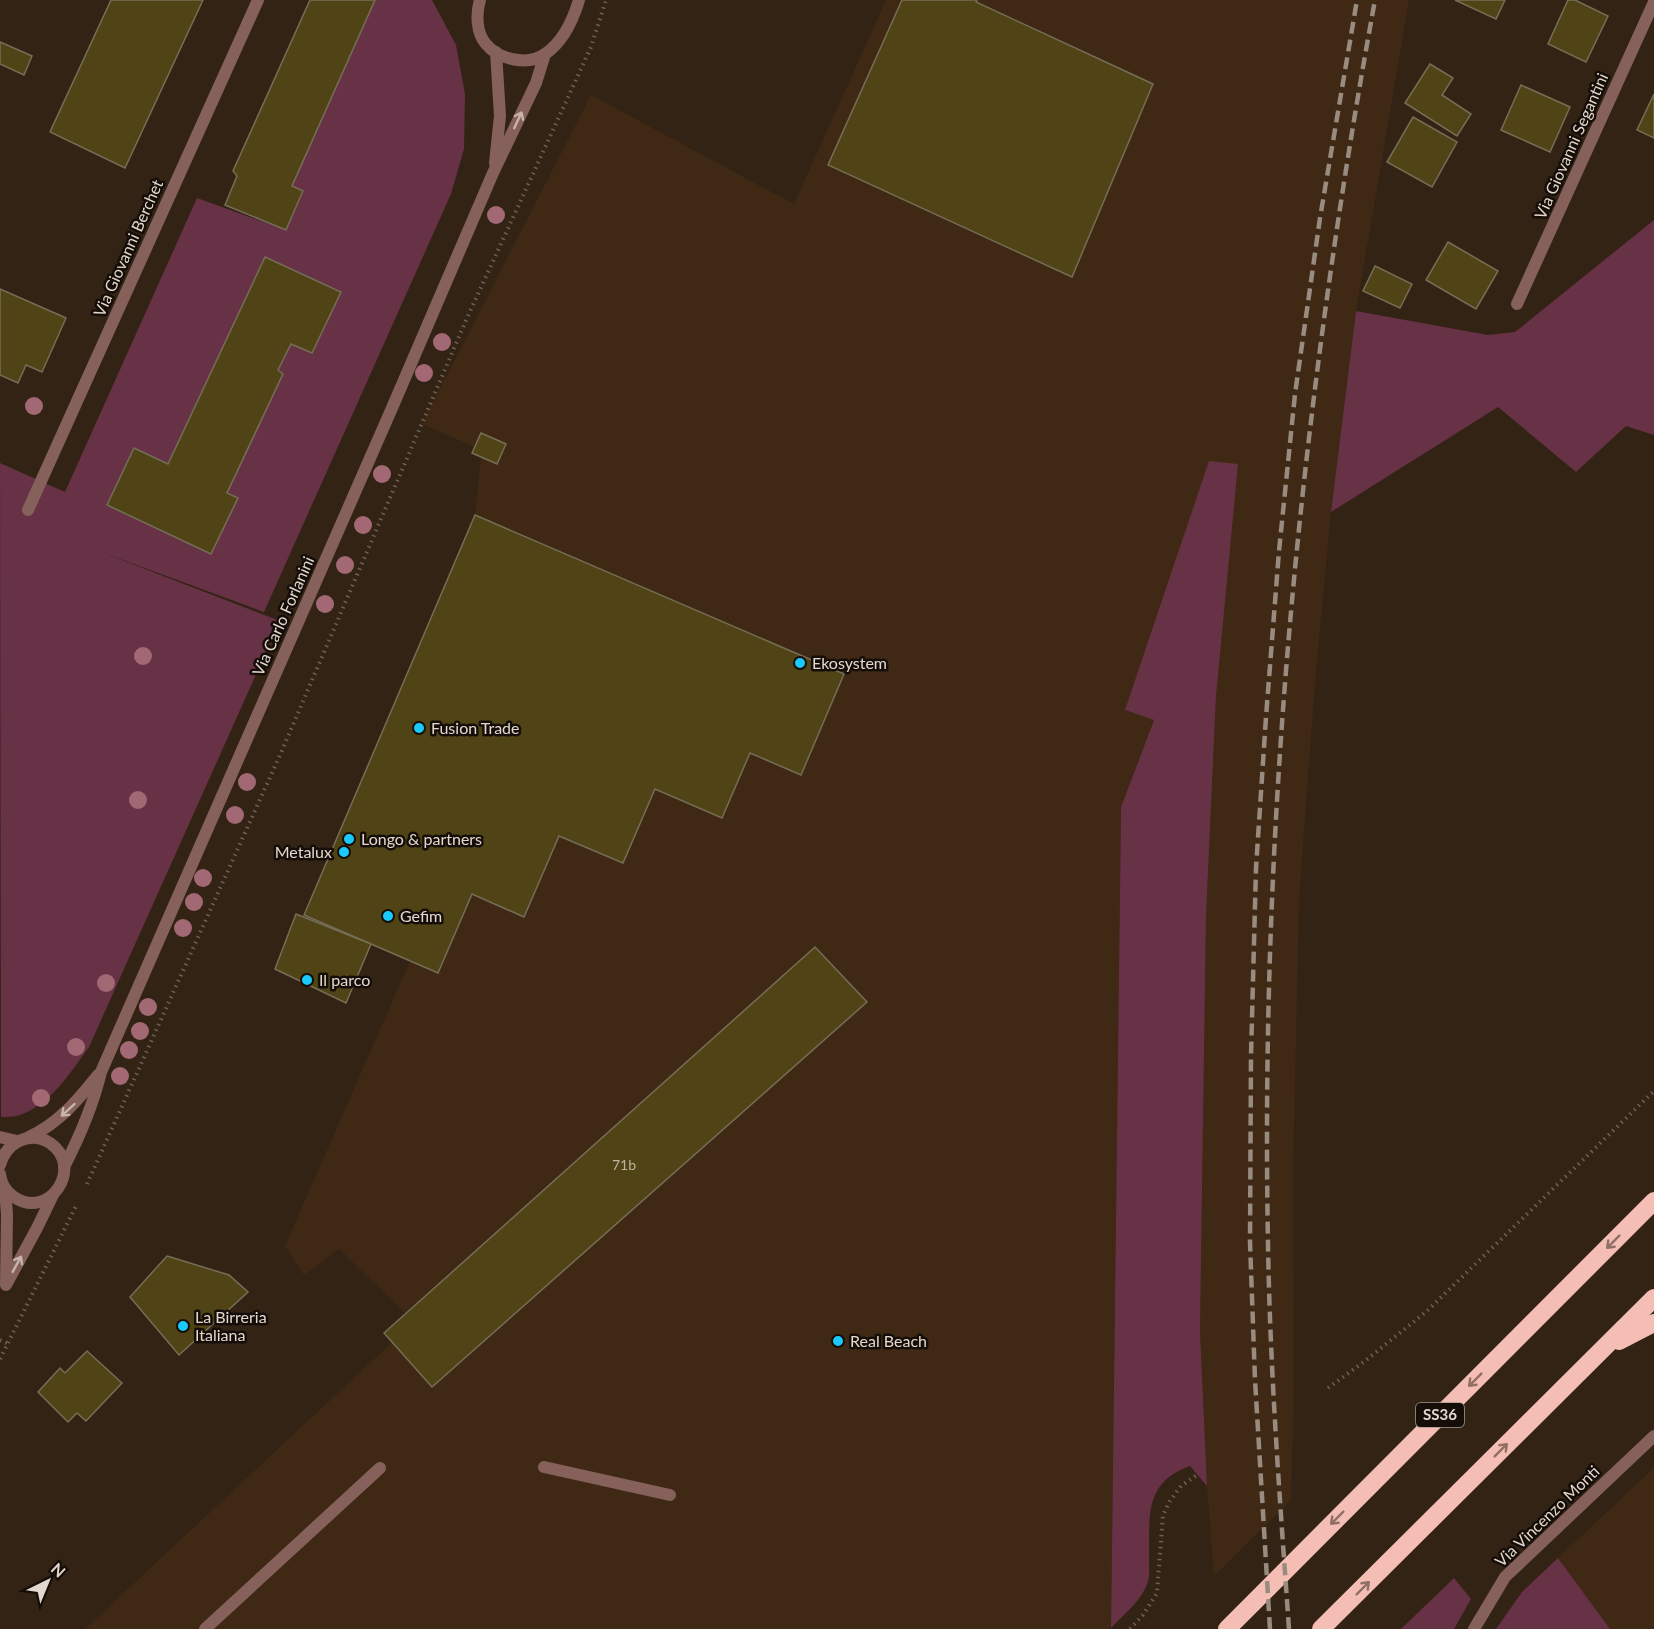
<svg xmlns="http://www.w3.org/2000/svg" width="1654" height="1629" viewBox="0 0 1654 1629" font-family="Lato,sans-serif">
<rect width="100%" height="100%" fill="#332314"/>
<g fill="#3f2914">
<path d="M886,0H1409L1356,311L1331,512L1316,670L1299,899L1293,1177L1294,1393L1291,1500L1214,1576L1207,1486L1200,1332L1206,917L1216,697L1125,710L1154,719L1121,807L1111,1628L1110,1629H85L781,979L405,1313L339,1249L304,1275L285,1246L410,961L312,918L475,515L482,450L422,424L591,95L794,204Z"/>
<path d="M1654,1468V1629H1610L1558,1558Z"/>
</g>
<g fill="#673146">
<path d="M375,0H432L456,45L465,94L464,149L451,194L264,612L101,552L280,621L89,1047C70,1073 51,1104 20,1115C14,1117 7,1117 1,1117L0,463L65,492L197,198L286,230L303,191L292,186Z"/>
<path d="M1654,220V435L1626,426L1576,472L1498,407L1331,512L1356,311L1488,335L1515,332Z"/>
<path d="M1209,461L1238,464L1216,696L1206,917L1200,1332L1207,1486L1190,1466C1143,1483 1150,1517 1149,1558C1149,1566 1150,1574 1148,1581C1142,1601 1125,1613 1111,1628L1121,807L1154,720L1125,710Z"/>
<path d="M1558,1558L1610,1629H1496L1522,1592Z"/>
<path d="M1454,1578L1471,1599L1454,1629H1401Z"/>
</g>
<g fill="#504416" stroke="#756e57" stroke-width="1.5">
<path d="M111,0H203L125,168L50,132Z"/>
<path d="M310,0H375L292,186L303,191L286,230L225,205L237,176L233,171Z"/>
<path d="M902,0H977L976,2L1153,84L1072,277L828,165Z"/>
<path d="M1455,0H1505L1496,19Z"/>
<path d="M1568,0H1575L1608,16L1586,62L1548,44Z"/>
<path d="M0,42L32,56L24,75L0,64Z"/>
<path d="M1430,64L1453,78L1442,95L1471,114L1457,136L1405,103Z"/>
<path d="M1521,85L1570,107L1550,152L1501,130Z"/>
<path d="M1654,94V138L1637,130Z"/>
<path d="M1413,117L1457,142L1432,187L1387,162Z"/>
<path d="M1448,242L1498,271L1476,309L1426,280Z"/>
<path d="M265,257L341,292L312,353L291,344L278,370L283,374L227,493L238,498L211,554L107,505L134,448L168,464Z"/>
<path d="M1375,266L1412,284L1400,308L1363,291Z"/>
<path d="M0,289L66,318L42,372L26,365L18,383L0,375Z"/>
<path d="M481,433L506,444L497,464L472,453Z"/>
<path d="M475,515L844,674L801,775L750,753L722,818L655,789L623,863L559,836L524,917L472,894L438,973L304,915Z"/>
<path d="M296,914L371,944L346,1003L275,969Z"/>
<path d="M815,947L867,1002L432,1387L384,1333Z"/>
<path d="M167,1256L229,1275L248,1292L179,1355L130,1297Z"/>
<path d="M87,1351L122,1383L86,1421L77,1413L68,1422L38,1392L60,1368L65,1373Z"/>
</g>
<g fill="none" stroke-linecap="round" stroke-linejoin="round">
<g stroke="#6e6053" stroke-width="4" stroke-dasharray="1.5 4.5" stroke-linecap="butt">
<path d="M87,1184L280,755L467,318L591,47L606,0"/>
<path d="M0,1340L9,1344"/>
<path d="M0,1359L77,1204"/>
<path d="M1328,1388L1365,1361L1427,1311L1654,1091"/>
<path d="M1130,1629L1143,1615L1157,1593L1163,1515L1170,1501L1181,1486L1197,1475"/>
</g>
<g stroke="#86615b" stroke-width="12">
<path d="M544,1467L670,1495"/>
<path d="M205,1629L380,1468"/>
</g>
<g stroke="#86615b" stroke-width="12">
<path d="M480,0C476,13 476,33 486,44C499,60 528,66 545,54C563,42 573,20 579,0"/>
<path d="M495,163L500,116L496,52"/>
<path d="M1517,304L1654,2"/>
<path d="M28,510L258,0"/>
<path d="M0,1137L17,1141"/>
<path d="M29,1137C59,1123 78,1100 98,1075"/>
<path d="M0,1165C6,1143 29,1130 50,1143C85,1167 49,1221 14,1197C6,1192 1,1183 0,1174"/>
<path d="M64,1167C80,1136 93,1106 101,1072L392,408L493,173L536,83L545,54"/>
<path d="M5,1188L7,1215L6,1285L37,1228L53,1195"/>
<path d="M1474,1629L1505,1577L1654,1436"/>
</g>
<g stroke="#f5beb4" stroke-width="18">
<path d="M1619,1341L1654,1323"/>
<path d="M1227,1629L1654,1201"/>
<path d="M1321,1629L1654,1298"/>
</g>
<g stroke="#988b7f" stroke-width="4.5" stroke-dasharray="12 6" stroke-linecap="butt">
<path d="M1270,1629L1255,1380L1250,1242L1251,1056L1256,868L1266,717L1279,551L1295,394L1320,218L1357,0"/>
<path d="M1289,1629C1280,1501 1270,1372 1268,1243C1260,827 1300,409 1375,0"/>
</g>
</g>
<g fill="#a26974">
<circle cx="496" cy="215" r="9"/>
<circle cx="442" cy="342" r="9"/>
<circle cx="424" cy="373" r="9"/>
<circle cx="34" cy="406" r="9"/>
<circle cx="382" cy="474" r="9"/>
<circle cx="363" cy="525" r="9"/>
<circle cx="345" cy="565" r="9"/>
<circle cx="325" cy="604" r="9"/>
<circle cx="143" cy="656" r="9"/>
<circle cx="247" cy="782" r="9"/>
<circle cx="138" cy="800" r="9"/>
<circle cx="235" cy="815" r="9"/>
<circle cx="203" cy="878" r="9"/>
<circle cx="194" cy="902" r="9"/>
<circle cx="183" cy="928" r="9"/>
<circle cx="106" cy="983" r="9"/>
<circle cx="148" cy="1007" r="9"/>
<circle cx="140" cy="1031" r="9"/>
<circle cx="76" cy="1047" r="9"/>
<circle cx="129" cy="1050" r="9"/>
<circle cx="120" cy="1076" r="9"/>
<circle cx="41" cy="1098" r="9"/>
</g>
<defs><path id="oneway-shaft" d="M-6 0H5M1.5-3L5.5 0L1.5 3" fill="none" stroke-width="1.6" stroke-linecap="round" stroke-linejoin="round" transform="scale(1.5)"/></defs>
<g stroke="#c7b4ac">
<use href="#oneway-shaft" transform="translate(518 120) rotate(-65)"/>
<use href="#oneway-shaft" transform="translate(68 1110) rotate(138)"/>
<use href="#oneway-shaft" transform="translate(17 1264) rotate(-61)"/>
</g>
<g stroke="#906f67">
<use href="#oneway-shaft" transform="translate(1613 1242) rotate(135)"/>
<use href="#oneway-shaft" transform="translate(1475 1380) rotate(135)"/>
<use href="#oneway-shaft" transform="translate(1501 1450) rotate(-45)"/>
<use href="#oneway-shaft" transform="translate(1337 1518) rotate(135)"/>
<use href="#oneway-shaft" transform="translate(1363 1588) rotate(-45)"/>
</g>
<g fill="#1bcafc" stroke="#150e08" stroke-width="2">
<circle cx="800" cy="663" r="6"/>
<circle cx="419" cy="728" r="6"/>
<circle cx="349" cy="839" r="6"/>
<circle cx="344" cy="852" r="6"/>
<circle cx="388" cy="916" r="6"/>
<circle cx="307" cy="980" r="6"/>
<circle cx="183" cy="1326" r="6"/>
<circle cx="838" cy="1341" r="6"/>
</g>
<g text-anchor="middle" stroke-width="5" stroke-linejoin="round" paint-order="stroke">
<g font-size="14" fill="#beb2a0">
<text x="624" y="1170">71b</text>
</g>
<rect fill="#150e08" stroke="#a59b93" stroke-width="1.5" x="1416" y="1403" width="48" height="24" rx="4.5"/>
<g font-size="15" font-weight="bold" fill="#e3d7ce">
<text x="1440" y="1420">SS36</text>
</g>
<g font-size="16" fill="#e3d7ce" stroke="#150e08">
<text transform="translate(1571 146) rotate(-66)" y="6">Via Giovanni Segantini</text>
<text transform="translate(128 248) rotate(-66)" y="6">Via Giovanni Berchet</text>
<text transform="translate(283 616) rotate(-66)" y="6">Via Carlo Forlanini</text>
<text transform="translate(1547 1516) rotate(-44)" y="6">Via Vincenzo Monti</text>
</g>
<g font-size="16" fill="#e3d7ce" stroke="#150e08" text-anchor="start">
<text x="812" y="669">Ekosystem</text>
<text x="431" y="734">Fusion Trade</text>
<text x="361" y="845">Longo &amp; partners</text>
<text x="332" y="858" text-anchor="end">Metalux</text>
<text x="400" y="922">Gefim</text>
<text x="319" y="986">Il parco</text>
<text x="195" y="1323">La Birreria<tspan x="195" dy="18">Italiana</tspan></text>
<text x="850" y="1347">Real Beach</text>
</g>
</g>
<g transform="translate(48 1581) rotate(43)" stroke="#150e08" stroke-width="4.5" paint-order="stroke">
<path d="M0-4.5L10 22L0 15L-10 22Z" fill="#e3d7ce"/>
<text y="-9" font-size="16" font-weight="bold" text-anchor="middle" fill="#e3d7ce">N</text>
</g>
</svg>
